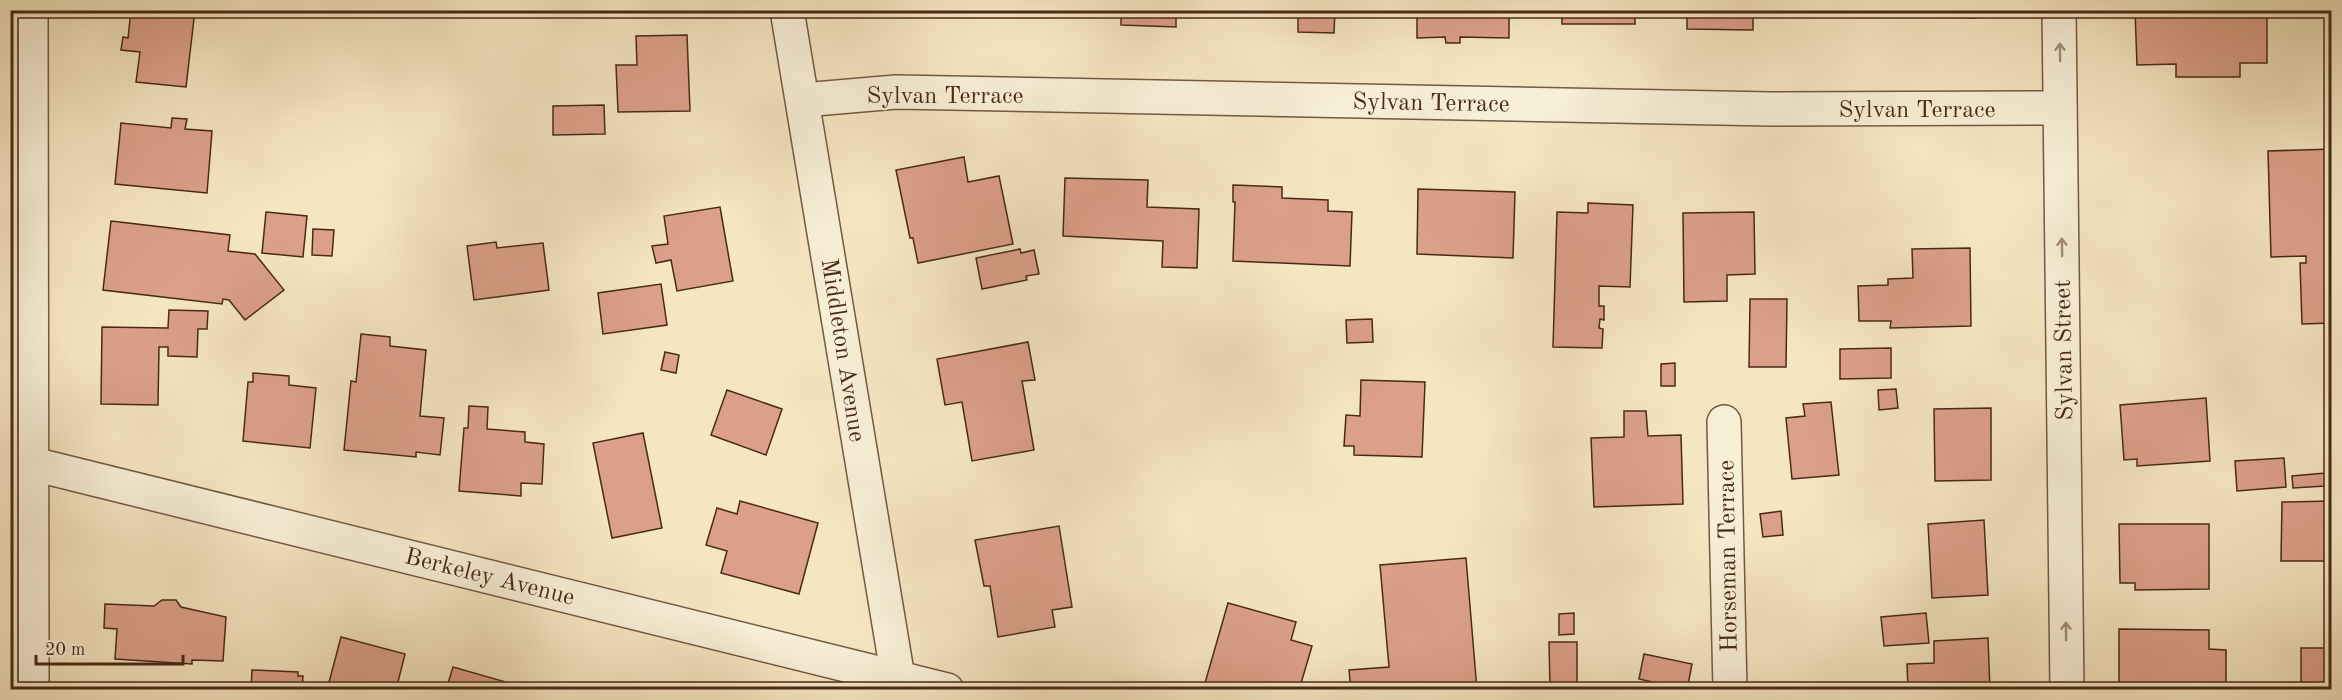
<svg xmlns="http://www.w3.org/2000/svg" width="2342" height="700" viewBox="0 0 2342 700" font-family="'Old Standard TT',serif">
<rect width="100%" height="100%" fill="#f5e6c2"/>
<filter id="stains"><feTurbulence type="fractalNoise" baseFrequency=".00333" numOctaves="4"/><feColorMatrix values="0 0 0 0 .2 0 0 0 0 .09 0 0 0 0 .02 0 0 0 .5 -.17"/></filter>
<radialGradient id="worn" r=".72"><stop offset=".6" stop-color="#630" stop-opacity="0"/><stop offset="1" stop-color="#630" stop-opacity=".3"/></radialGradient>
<g fill="#dca08a" stroke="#492917" stroke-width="1.5">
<path d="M131,10H195L186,87L136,82L140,52L121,50L123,37L128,38Z"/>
<path d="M1121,10H1176V27L1121,25Z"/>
<path d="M1298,10H1335L1334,33L1298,32Z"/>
<path d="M1373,10H1509V38L1460,37V43H1446L1445,37L1417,38V15L1373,14Z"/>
<rect x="1562" y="10" width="73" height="14"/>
<path d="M1687,10H1753V30L1687,29Z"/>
<path d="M1841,10H1889V13L1841,12Z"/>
<path d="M1916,10H1976V18L1916,16Z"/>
<path d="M2135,10H2267V63H2240V77H2176V64L2137,65Z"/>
<path d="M687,35L690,111L618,112L616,65H637L636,36Z"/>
<path d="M604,105L605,134L553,135V106Z"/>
<path d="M172,118L187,119L185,129L212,131L207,193L115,184L121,123L171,128Z"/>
<path d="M2332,149V323L2302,324L2300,263H2306V256L2271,257L2268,151Z"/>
<path d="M964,157L968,182L999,176L1013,244L918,263L913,238H910L896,170Z"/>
<path d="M1065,178L1148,180L1147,207L1199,209L1197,268L1162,267L1163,241L1063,236Z"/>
<path d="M1233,185L1282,187V198L1328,200V211L1352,212L1350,266L1233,261L1235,202H1233Z"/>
<path d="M1418,189L1515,192L1513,258L1417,254Z"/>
<path d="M1588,203L1633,205L1630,287L1599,286V306H1604V320L1600,319L1599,328L1603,329L1602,348L1553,347L1557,212L1588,213Z"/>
<path d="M720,207L733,281L677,291L671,260L656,263L652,246L668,244L664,216Z"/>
<path d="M266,212L307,216L303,257L262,253Z"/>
<path d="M1754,212L1755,274L1727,275V301L1684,302L1683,213Z"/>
<path d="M111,221L230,235L228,251L255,254L284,290L245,320L229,300L223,299L222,304L103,290Z"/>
<path d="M313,229L334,230L332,256L312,255Z"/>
<path d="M496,242L497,248L543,243L549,290L474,300L467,246Z"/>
<path d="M1970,248L1971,326L1890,328L1891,321H1859L1858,286L1888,285V279L1913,278L1912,249Z"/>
<path d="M1020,249L1021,253L1034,250L1039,274L1026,276L1027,280L982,289L976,258Z"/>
<path d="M661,284L667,325L603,334L598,293Z"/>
<path d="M1750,299H1787L1786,367H1749Z"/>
<path d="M169,310L208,311L207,329H198L197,357L168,356V347H159L158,405L101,404L102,327L168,328Z"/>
<path d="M1372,319L1373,342L1347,343L1346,320Z"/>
<path d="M361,334L390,337V346L426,350L420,416L444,418L440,455L416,452V457L344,450L351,381L356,382Z"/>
<path d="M1028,342L1035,380L1022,381L1034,450L972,461L962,402L945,405L937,359Z"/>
<path d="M1891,348V378L1840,379V349Z"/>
<path d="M665,352L679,355L676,373L661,370Z"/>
<path d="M1675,363V386H1661V364Z"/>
<path d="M253,373L289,376V385L316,388L310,448L243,441L248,382H253Z"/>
<path d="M1361,380L1425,382L1422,457L1354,455V446H1344L1346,415L1360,416Z"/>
<path d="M1896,389L1898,408L1879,410L1878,390Z"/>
<path d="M727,390L782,409L766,455L711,435Z"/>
<path d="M2206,398L2210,461L2137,466V459L2124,460L2120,405Z"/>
<path d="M1831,402L1839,475L1792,479L1786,418L1805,416L1803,404Z"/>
<path d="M469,406L488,407L487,429L525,432V442L544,444L542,484L521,483V496L459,491L464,428H468Z"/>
<path d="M1991,408V480L1935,481L1934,409Z"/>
<path d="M1624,411H1646L1648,436L1681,435L1683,504L1594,507L1591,438L1624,437Z"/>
<path d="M643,433L662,528L612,538L593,443Z"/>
<path d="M2284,458L2286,487L2237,491L2235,461Z"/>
<path d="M2325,473V486L2293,488L2292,476Z"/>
<path d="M740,501L818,523L799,594L721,573L727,551L706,545L717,508L737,514Z"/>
<path d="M2332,501V561H2281L2282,502Z"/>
<path d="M1781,511L1783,535L1763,537L1760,514Z"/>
<path d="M1984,520L1988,595L1932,598L1928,524Z"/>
<path d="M2119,524H2209V589L2135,590V583H2120Z"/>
<path d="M1059,526L1072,607L1052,610L1055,627L998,637L990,586H984L975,540Z"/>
<path d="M1466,558L1477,690H1351L1349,670L1389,667L1380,565Z"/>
<path d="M162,600H176L181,607L226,617L223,661L192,660V664L115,659L117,629L104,628L105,604L154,606Z"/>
<path d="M1228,603L1296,622L1291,640L1312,646L1299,690H1203Z"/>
<path d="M1574,613V634L1559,635V614Z"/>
<path d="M1926,613L1929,643L1884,646L1881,617Z"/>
<path d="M2119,629L2209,630V649L2226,650V689H2119Z"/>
<path d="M341,637L405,654L396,690H327Z"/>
<path d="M1988,638L1990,690H1908L1907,664L1934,663V641Z"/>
<path d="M1549,642H1577V687H1550Z"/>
<rect x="2301" y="648" width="31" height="42"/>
<path d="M1644,654L1692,664L1687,690L1639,679Z"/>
<path d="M453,667L516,685L515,690H446Z"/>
<path d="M252,670L298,672V676H303L302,690H251Z"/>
</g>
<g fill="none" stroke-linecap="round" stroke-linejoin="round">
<g stroke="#745842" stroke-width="36">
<g id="minor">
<path d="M31,10L32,690"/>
<path d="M787,10L900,690"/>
<path d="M2059,10L2067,690"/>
<path d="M803,100L896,92L1771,109L2060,108"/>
<path d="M1724,422L1730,690"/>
<path d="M33,464L947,690"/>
</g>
</g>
<use href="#minor" stroke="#f8efd7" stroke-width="33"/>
</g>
<defs><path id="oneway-shaft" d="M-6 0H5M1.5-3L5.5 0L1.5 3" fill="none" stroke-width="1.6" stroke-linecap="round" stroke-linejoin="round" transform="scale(1.5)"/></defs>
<g stroke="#a08c77">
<use href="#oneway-shaft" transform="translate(2060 52) rotate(-91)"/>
<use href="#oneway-shaft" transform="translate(2062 247) rotate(-91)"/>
<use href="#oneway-shaft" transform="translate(2066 631) rotate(-91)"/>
</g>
<g text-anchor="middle" stroke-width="4.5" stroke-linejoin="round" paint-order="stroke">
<g font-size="24" fill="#492917" stroke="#f8efd7">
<text x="945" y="103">Sylvan Terrace</text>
<text transform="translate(1431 102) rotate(1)" y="8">Sylvan Terrace</text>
<text x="1917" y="117">Sylvan Terrace</text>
<text transform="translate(844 350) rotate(81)" y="8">Middleton Avenue</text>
<text transform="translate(2063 350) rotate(-91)" y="8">Sylvan Street</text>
<text transform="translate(1727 556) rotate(-91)" y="8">Horseman Terrace</text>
<text transform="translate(490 576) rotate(14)" y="8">Berkeley Avenue</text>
</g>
</g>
<rect width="2342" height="700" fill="none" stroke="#f5e6c2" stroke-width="36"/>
<rect x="12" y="12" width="2318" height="676" fill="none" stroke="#492917" stroke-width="3"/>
<rect x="18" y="18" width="2306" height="664" fill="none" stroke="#492917" stroke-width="1.5"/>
<path d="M36 655v9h147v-9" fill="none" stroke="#492917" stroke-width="3"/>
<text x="45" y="655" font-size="18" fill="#492917" stroke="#f8efd7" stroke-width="4.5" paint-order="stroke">20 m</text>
<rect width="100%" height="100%" filter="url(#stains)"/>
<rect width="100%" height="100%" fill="url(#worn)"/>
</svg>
